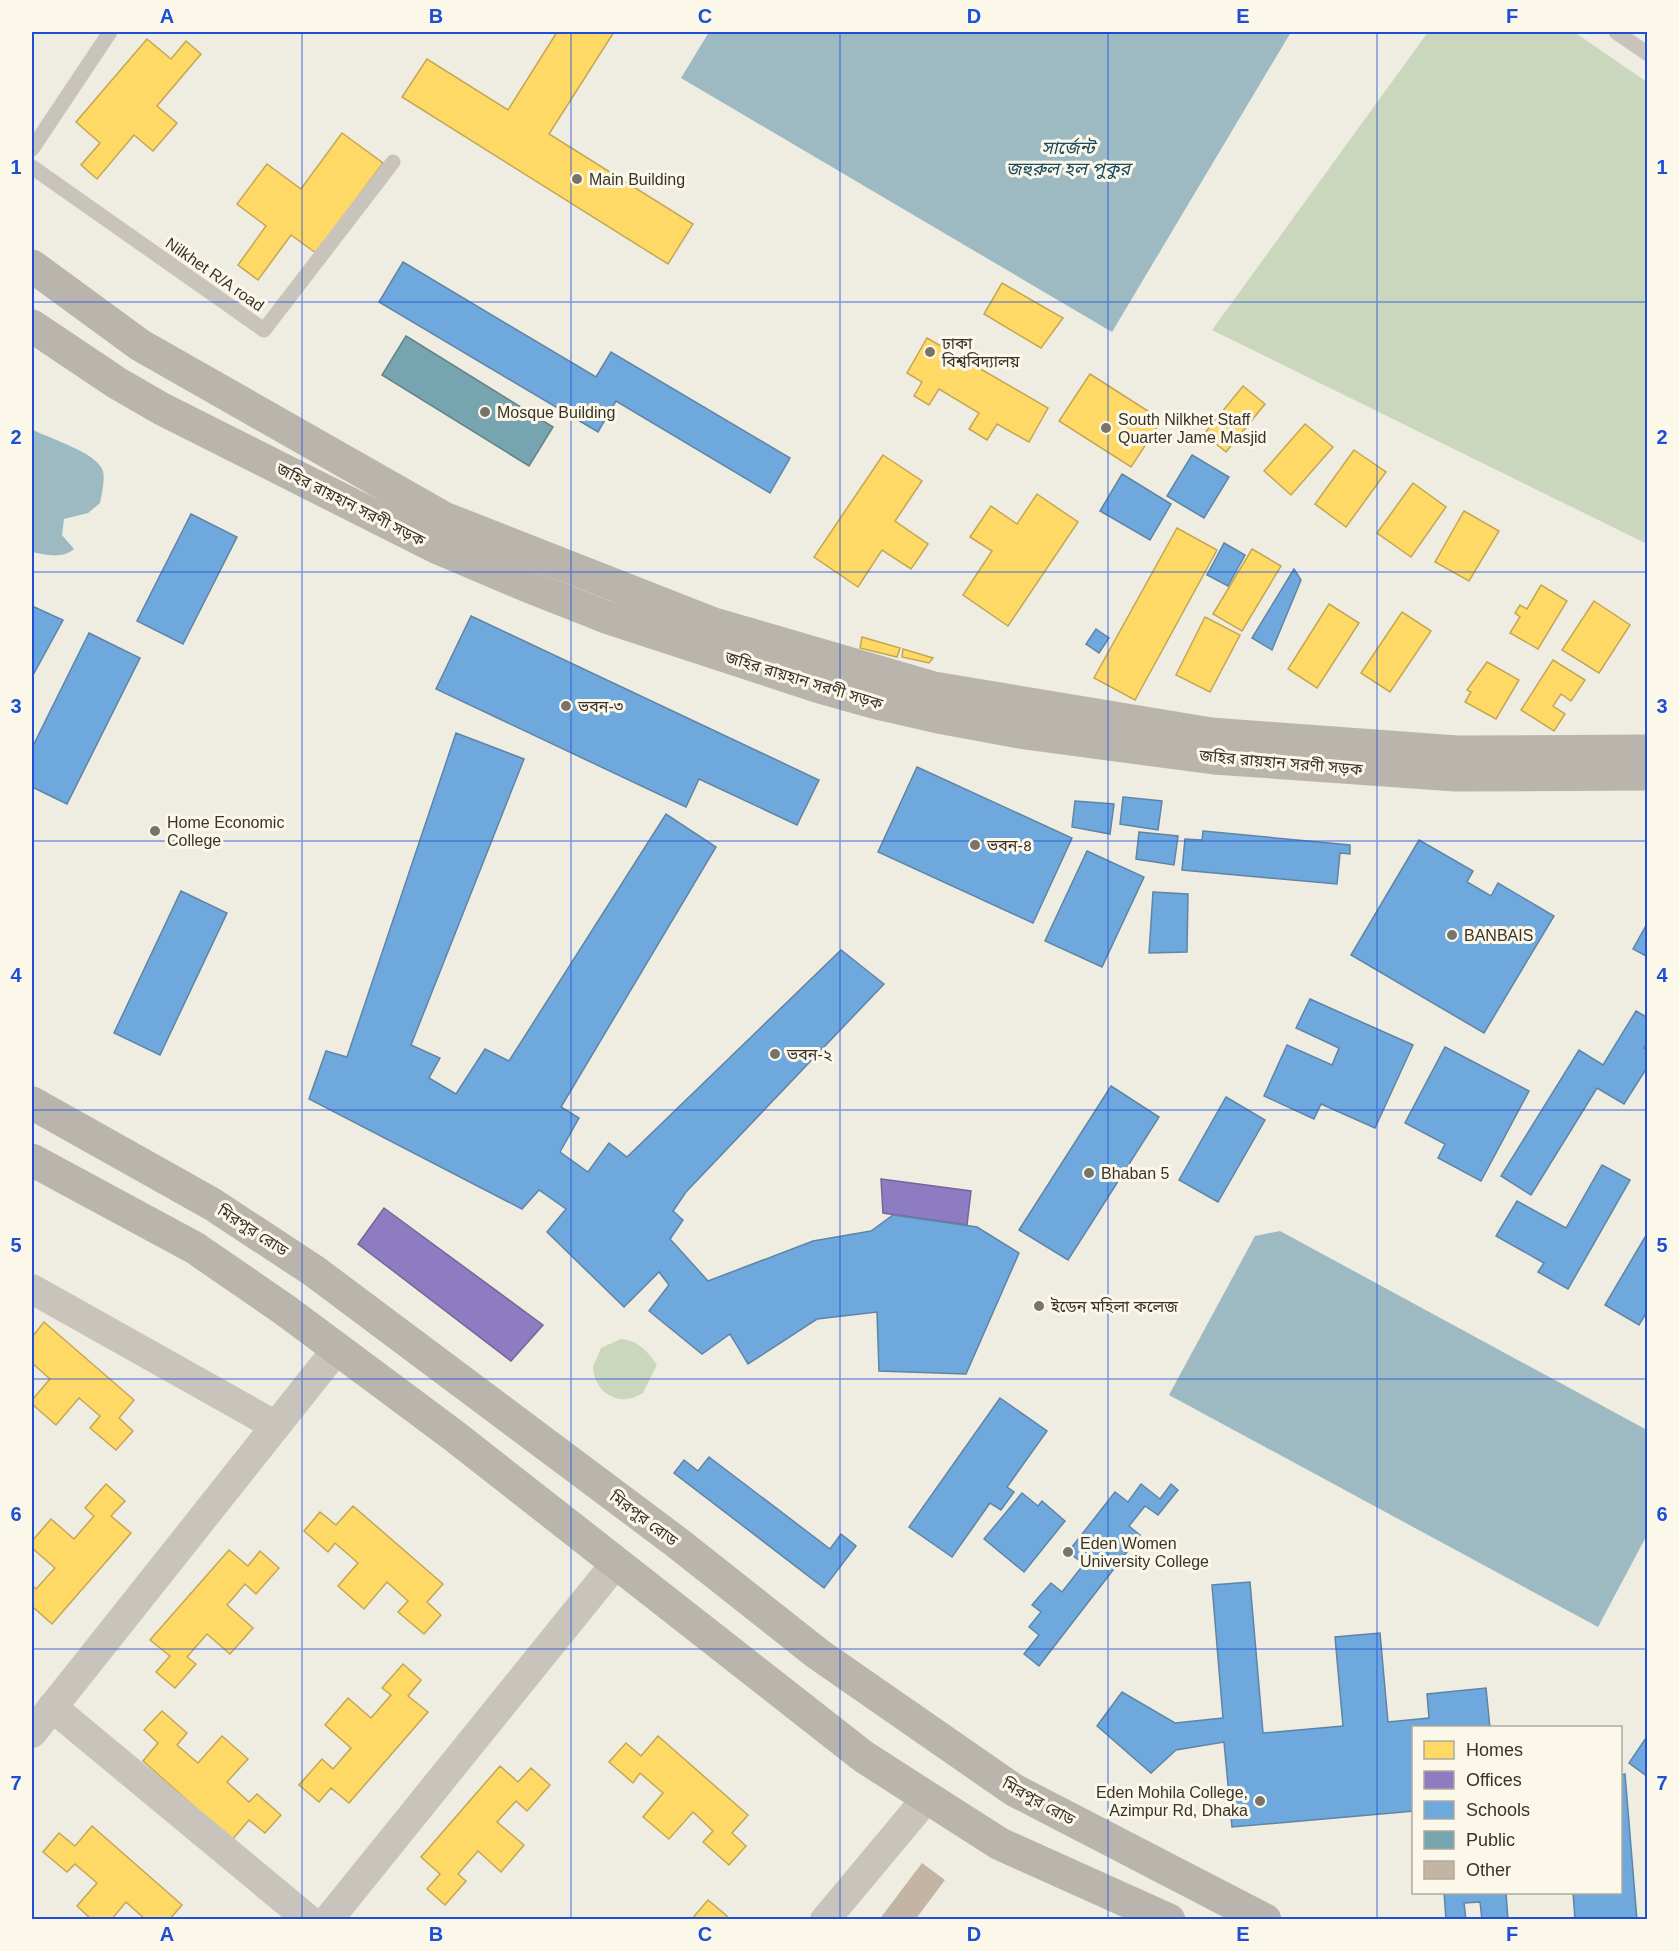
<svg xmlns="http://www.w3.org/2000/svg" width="1679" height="1951" viewBox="0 0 1679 1951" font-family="Arial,'Noto Sans Bengali',sans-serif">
<rect width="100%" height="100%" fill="#efece2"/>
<g fill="#cbd7bc">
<path d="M1428,32H1574L1647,82V544L1212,330Z"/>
<path d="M621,1339C639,1341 647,1351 657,1365L643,1393C619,1408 595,1394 593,1367L601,1348Z"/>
</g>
<g fill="#9dbac2">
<path d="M709,32H1291L1112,332L681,78Z"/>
<path d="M32,429C49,439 97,452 103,471C105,480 102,493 100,503L88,513L64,519L62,535L74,549C62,559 47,555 32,552Z"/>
<path d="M1280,1231L1647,1430V1535L1598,1627L1169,1395L1255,1236Z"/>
</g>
<g fill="#ffd966" stroke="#c4a754" stroke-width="1.5">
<path d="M557,32H614L549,134L693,224L668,264L402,97L427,59L508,110Z"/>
<path d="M147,39L171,59L186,41L201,54L157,106L177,123L153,151L134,135L97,179L81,165L100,143L76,122Z"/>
<path d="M342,133L383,163L316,253L291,235L258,280L238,265L266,226L237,204L267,164L301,189Z"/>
<path d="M1002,283L1063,318L1041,348L984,314Z"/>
<path d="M927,338L1048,408L1029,442L997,424L987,440L969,429L979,413L939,389L929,405L914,396L922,382L907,373Z"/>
<path d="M1090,374L1162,420L1131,467L1059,421Z"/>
<path d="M1243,386L1265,404L1226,452L1204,434Z"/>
<path d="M1305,424L1333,447L1291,495L1264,471Z"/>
<path d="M1354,450L1386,472L1346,527L1315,504Z"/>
<path d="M883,455L922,481L895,521L928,544L911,569L882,550L858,587L814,557Z"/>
<path d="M1413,483L1446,507L1411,557L1377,533Z"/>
<path d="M1037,494L1078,522L1008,626L963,595L992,551L970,537L991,506L1017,524Z"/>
<path d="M1464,511L1499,531L1469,581L1435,562Z"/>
<path d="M1177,528L1217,550L1135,700L1094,678Z"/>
<path d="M1252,549L1281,566L1242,631L1213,614Z"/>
<path d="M1541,585L1567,601L1538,649L1510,633L1520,617L1515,613L1520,605L1527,609Z"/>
<path d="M1594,601L1630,625L1599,673L1562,650Z"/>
<path d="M1329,604L1359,623L1317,688L1288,669Z"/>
<path d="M1402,612L1431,631L1390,692L1361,673Z"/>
<path d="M1205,617L1240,635L1210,692L1176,675Z"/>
<path d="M862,637L900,648L897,657L860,648Z"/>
<path d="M903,649L933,658L929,663L902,657Z"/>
<path d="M1553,660L1585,680L1571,701L1561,694L1553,706L1565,714L1554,731L1521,710Z"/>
<path d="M1487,662L1519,680L1496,719L1465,702L1471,692L1467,690Z"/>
<path d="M44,1322L134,1400L119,1418L133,1431L116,1450L90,1428L100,1416L79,1398L56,1425L32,1404V1400L50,1379L32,1363V1337Z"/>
<path d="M106,1484L125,1501L111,1516L131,1533L52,1624L34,1608L32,1611V1585L36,1589L55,1568L32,1548V1541L51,1519L74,1539L94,1516L85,1508Z"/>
<path d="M353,1506L443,1584L427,1602L441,1615L424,1634L398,1612L408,1601L387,1582L364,1609L338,1586L358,1563L335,1543L328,1552L304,1531L320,1512L336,1525Z"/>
<path d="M229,1550L248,1566L260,1551L279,1568L256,1594L245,1584L227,1605L253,1628L230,1654L207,1634L187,1657L196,1664L175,1688L156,1672L170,1656L150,1640Z"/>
<path d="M403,1664L421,1680L408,1696L428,1712L349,1803L331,1788L319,1802L299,1785L322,1759L333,1769L351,1748L325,1725L348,1698L371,1718L391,1695L382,1688Z"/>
<path d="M162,1711L187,1733L177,1745L198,1763L222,1736L248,1759L227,1782L249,1802L257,1794L281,1815L265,1833L249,1820L232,1840L143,1761L158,1743L144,1730Z"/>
<path d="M658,1736L748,1815L732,1833L746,1846L729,1865L703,1842L713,1831L693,1812L669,1839L643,1817L663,1793L640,1773L633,1783L609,1762L626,1743L641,1756Z"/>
<path d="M500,1766L518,1782L531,1768L550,1785L527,1811L516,1801L497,1822L524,1845L501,1872L478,1851L458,1874L466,1881L445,1905L427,1889L440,1874L421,1857Z"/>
<path d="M92,1826L182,1905L169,1920H146L126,1902L111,1920H92L77,1906L97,1883L75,1864L67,1872L43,1852L59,1833L75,1846Z"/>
<path d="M708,1900L727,1916L725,1920H691Z"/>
</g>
<g fill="#8e7cc3" stroke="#756695" stroke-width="1.5">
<path d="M881,1179L971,1191L967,1225L883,1213Z"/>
<path d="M384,1208L543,1325L511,1361L358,1244Z"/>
</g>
<g fill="#6fa8dc" stroke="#5f85a6" stroke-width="1.5">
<path d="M403,262L596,377L611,352L790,458L770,493L616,401L598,432L379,302Z"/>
<path d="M1192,455L1229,477L1204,518L1167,496Z"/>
<path d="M1122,474L1171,504L1150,540L1100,511Z"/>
<path d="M191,514L237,537L183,644L137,621Z"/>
<path d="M1224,543L1245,555L1228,586L1207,575Z"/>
<path d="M1294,569L1301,580L1272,650L1252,638Z"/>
<path d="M32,606L63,620L32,677Z"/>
<path d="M471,616L819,780L797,825L699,779L686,807L436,689Z"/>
<path d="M1096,629L1109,638L1099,653L1086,644Z"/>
<path d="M89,633L140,658L67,804L32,787V748Z"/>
<path d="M456,733L524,759L411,1045L440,1058L429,1078L456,1094L485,1049L509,1061L666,814L716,847L561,1107L579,1118L560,1152L588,1172L609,1143L627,1157L841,950L884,984L686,1192L673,1211L683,1220L670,1239L708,1281L813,1241L871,1231L893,1215L977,1227L1019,1253L966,1374L879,1371L877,1312L817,1319L748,1364L730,1334L702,1354L649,1311L669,1285L659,1272L624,1307L547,1232L566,1209L539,1190L522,1209L309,1099L326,1051L347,1057Z"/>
<path d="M917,767L1072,838L1033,923L878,852Z"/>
<path d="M1123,797L1162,801L1158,830L1120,824Z"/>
<path d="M1075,801L1114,804L1110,834L1072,827Z"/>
<path d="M1203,831L1350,845V854L1340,853L1337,884L1182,870L1185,839L1202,840Z"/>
<path d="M1139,832L1178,836L1174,865L1136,859Z"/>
<path d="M1419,840L1473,871L1467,882L1491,896L1498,883L1554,916L1484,1033L1351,955Z"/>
<path d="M1087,851L1144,877L1102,967L1045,941Z"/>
<path d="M181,891L227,913L160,1055L114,1033Z"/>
<path d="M1153,892L1188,894L1187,952L1149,953Z"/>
<path d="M1648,922V957L1633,949Z"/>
<path d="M1310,999L1413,1045L1375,1128L1321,1104L1314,1119L1264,1096L1287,1045L1332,1065L1339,1048L1296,1028Z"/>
<path d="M1636,1011L1648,1018V1042L1644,1048L1648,1050V1066L1624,1104L1597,1088L1531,1195L1501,1176L1579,1050L1603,1065Z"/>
<path d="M1445,1047L1529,1091L1481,1181L1438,1158L1445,1144L1405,1123Z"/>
<path d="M1111,1086L1159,1117L1068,1260L1019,1230Z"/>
<path d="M1226,1097L1265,1120L1218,1202L1179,1180Z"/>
<path d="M1602,1165L1630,1180L1568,1289L1538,1272L1544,1263L1496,1236L1517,1201L1566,1228Z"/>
<path d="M1648,1232V1310L1639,1325L1605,1305Z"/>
<path d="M1000,1398L1047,1431L1007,1487L1014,1492L1001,1510L990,1503L952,1557L909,1527Z"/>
<path d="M709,1457L830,1549L841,1534L856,1546L824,1588L674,1473L684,1460L698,1471Z"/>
<path d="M1141,1484L1160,1499L1171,1484L1178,1490L1158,1515L1145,1506L1129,1526L1140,1535L1039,1666L1024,1654L1039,1635L1029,1627L1041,1612L1032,1605L1051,1583L1062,1592L1084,1564L1068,1552L1115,1492L1128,1502Z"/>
<path d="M1022,1493L1038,1506L1042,1501L1065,1521L1024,1572L984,1539Z"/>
<path d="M1250,1582L1263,1733L1343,1726L1335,1637L1380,1633L1388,1722L1429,1718L1427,1694L1486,1688L1490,1728H1414V1811L1232,1827L1224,1742L1176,1750L1151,1773L1097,1726L1122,1692L1175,1723L1223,1718L1212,1585Z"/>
<path d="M1648,1735V1777L1629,1763Z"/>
<path d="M1625,1774L1637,1920H1575L1573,1892H1620V1775Z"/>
<path d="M1444,1892H1506L1508,1920H1482L1480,1902L1464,1903L1466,1920H1446Z"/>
</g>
<path fill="#76a5af" stroke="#648287" stroke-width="1.5" d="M406,336L553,427L529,466L382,375Z"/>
<path fill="#c4b4a3" d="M922,1863L945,1880L915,1920H879Z"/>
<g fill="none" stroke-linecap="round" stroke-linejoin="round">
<g stroke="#c9c4bb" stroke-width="15">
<path d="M1616,32L1648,54"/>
<path d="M32,149L110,32"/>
<path d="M32,167L264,330L393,162"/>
</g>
<g stroke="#c9c4bb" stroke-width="30">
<path d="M32,1289L276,1426"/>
<path d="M52,1707L309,1920"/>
<path d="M32,1733L337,1349"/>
<path d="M328,1920L616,1563"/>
<path d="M825,1920L926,1799"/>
</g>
<g stroke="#b9b5ac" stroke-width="33">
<path d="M32,266L140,345L444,518L714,624L934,688L1211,734L1457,752L1648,751"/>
<path d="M32,326L117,383L162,409L436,547L530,587L606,617L820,687L881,704L938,717L1025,733L1214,758L1456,775L1648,774"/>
<path d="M32,1103L212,1204L314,1271L675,1541L818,1654L1014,1790L1265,1920"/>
<path d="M32,1160L195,1248L285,1310L453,1435L864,1757L1000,1844L1169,1920"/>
</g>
</g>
<path fill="none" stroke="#1d4ed8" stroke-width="1.5" stroke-opacity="0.55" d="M302,32V1920M571,32V1920M840,32V1920M1108,32V1920M1377,32V1920M32,302H1648M32,572H1648M32,841H1648M32,1110H1648M32,1379H1648M32,1649H1648"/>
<g fill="#79736a" stroke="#fbf8ea" stroke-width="2">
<circle cx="577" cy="179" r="6"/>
<circle cx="930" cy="352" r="6"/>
<circle cx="485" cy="412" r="6"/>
<circle cx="1106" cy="428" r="6"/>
<circle cx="566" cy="706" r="6"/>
<circle cx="155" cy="831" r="6"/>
<circle cx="975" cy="845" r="6"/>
<circle cx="1452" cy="935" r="6"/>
<circle cx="775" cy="1054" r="6"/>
<circle cx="1089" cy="1173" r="6"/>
<circle cx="1039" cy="1306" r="6"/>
<circle cx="1068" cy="1552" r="6"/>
<circle cx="1260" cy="1801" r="6"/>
</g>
<g text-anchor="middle" stroke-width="6" stroke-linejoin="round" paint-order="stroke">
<g font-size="16" fill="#3a3229" stroke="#fbf8ea" text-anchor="start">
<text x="589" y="185">Main Building</text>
<text x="942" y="349">ঢাকা<tspan x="942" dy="18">বিশ্ববিদ্যালয়</tspan></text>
<text x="497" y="418">Mosque Building</text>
<text x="1118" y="425">South Nilkhet Staff<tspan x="1118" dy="18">Quarter Jame Masjid</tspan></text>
<text x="578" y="712">ভবন-৩</text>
<text x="167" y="828">Home Economic<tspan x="167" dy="18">College</tspan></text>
<text x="987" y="851">ভবন-৪</text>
<text x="1464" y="941">BANBAIS</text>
<text x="787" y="1060">ভবন-২</text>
<text x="1101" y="1179">Bhaban 5</text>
<text x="1051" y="1312">ইডেন মহিলা কলেজ</text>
<text x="1080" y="1549">Eden Women<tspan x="1080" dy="18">University College</tspan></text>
<text x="1248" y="1798" text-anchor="end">Eden Mohila College,<tspan x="1248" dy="18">Azimpur Rd, Dhaka</tspan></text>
</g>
<g font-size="16" fill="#3a3229" stroke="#fbf8ea">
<text transform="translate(215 274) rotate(35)" y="6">Nilkhet R/A road</text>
<text transform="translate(351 504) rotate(27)" y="6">জহির রায়হান সরণী সড়ক</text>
<text transform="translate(804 680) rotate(17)" y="6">জহির রায়হান সরণী সড়ক</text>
<text transform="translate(1281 762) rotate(5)" y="6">জহির রায়হান সরণী সড়ক</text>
<text transform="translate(253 1230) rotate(33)" y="6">মিরপুর রোড</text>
<text transform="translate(644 1518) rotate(37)" y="6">মিরপুর রোড</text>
<text transform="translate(1039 1801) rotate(29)" y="6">মিরপুর রোড</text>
</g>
<g font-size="18" font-style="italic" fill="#1a4a5f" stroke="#fbf8ea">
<text x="1068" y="154">সার্জেন্ট<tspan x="1068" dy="21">জহুরুল হল পুকুর</tspan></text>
</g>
</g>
<rect width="1679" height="1951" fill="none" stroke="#fbf8ea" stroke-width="66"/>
<rect x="1412" y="1726" width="210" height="168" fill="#fbf8ea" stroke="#aea99d" stroke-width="1.5"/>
<rect x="1424" y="1741" width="30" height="18" fill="#ffd966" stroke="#aea99d" stroke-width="1.5"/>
<text x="1466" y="1756" font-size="18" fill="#3a3229">Homes</text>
<rect x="1424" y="1771" width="30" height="18" fill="#8e7cc3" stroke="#aea99d" stroke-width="1.5"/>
<text x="1466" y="1786" font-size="18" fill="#3a3229">Offices</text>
<rect x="1424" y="1801" width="30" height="18" fill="#6fa8dc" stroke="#aea99d" stroke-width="1.5"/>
<text x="1466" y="1816" font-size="18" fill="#3a3229">Schools</text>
<rect x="1424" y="1831" width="30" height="18" fill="#76a5af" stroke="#aea99d" stroke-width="1.5"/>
<text x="1466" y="1846" font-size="18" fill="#3a3229">Public</text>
<rect x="1424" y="1861" width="30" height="18" fill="#c4b4a3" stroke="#aea99d" stroke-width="1.5"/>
<text x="1466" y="1876" font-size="18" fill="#3a3229">Other</text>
<rect x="33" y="33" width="1613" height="1885" fill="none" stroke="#1d4ed8" stroke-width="2"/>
<g font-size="20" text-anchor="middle" font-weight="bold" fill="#1d4ed8">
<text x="167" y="23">A</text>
<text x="436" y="23">B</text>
<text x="705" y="23">C</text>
<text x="974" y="23">D</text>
<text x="1243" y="23">E</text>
<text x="1512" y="23">F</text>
<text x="16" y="174">1</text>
<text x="1662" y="174">1</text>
<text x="16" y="444">2</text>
<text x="1662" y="444">2</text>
<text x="16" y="713">3</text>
<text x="1662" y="713">3</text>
<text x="16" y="982">4</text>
<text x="1662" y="982">4</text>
<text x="16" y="1252">5</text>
<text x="1662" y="1252">5</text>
<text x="16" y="1521">6</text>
<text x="1662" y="1521">6</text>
<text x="16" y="1790">7</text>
<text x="1662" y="1790">7</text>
<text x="167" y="1941">A</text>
<text x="436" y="1941">B</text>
<text x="705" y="1941">C</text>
<text x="974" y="1941">D</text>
<text x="1243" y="1941">E</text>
<text x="1512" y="1941">F</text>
</g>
</svg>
